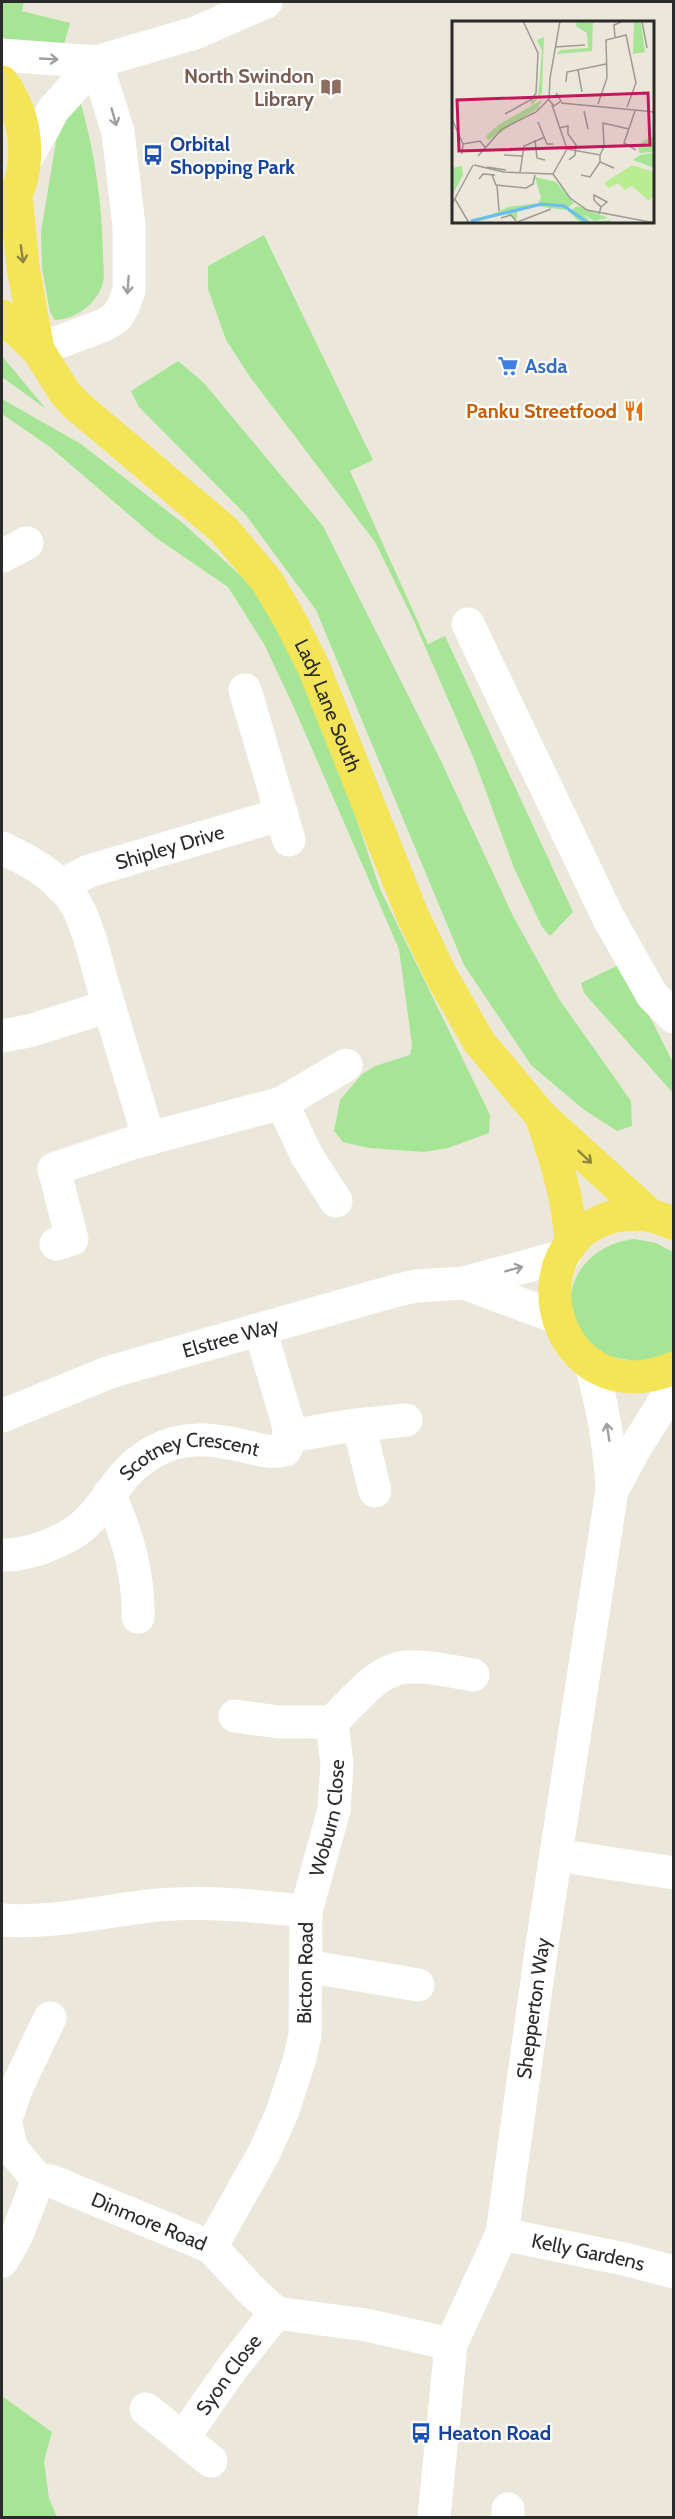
<svg xmlns="http://www.w3.org/2000/svg" width="675" height="2519" viewBox="0 0 675 2519" font-family="Cabin,sans-serif">
<rect width="100%" height="100%" fill="#ece7db"/>
<g fill="#a6e596">
<path d="M2,2H24L22,11L70,23L63,48L2,39Z"/>
<path d="M81,104C95,153 102,203 103,255C103,263 105,275 103,283C97,304 76,319 55,320L50,312L42,268L41,232L56,141L67,119Z"/>
<path d="M264,235L373,460L350,471L428,644L445,636L573,912L550,936L542,927L514,868L474,759L413,619L375,542L250,377L226,340L208,289V266Z"/>
<path d="M2,356L46,409L2,377Z"/>
<path d="M178,361L204,383L323,526L439,757L513,916L559,999L631,1101L632,1126L617,1131L583,1109L531,1065L464,965L316,610L245,514L139,407L131,391Z"/>
<path d="M2,399L81,444L184,524L252,586L274,618L333,749L380,889L490,1115L489,1133L448,1148L424,1152L369,1148L343,1142L334,1131L340,1100L362,1074L375,1066L410,1055L412,1045L399,949L296,712L264,644L228,587L155,537L50,447L2,414Z"/>
<path d="M623,963L673,1063V1093L584,993L581,983Z"/>
<path d="M635,1239L656,1243L673,1252V1356L655,1365L596,1354C590,1343 573,1320 571,1308C567,1270 600,1242 635,1239Z"/>
<path d="M2,2396L52,2432L44,2461L49,2499L57,2517H2Z"/>
</g>
<g fill="none" stroke-linecap="round" stroke-linejoin="round">
<g stroke="#fff" stroke-width="33">
<path d="M2,55L96,62L195,33L266,2"/>
<path d="M25,161L53,110L96,62"/>
<path d="M38,350L104,325L116,318L124,305L129,290V226L118,132L96,62"/>
<path d="M2,556L27,543"/>
<path d="M468,624L608,917L652,995L674,1017"/>
<path d="M245,690L289,840"/>
<path d="M2,848C29,860 62,879 77,906C90,931 96,962 104,989C119,1039 134,1089 149,1139"/>
<path id="s1" d="M60,886L89,871L282,814"/>
<path d="M2,1036L29,1031L109,1006"/>
<path d="M282,1103L307,1156L336,1201"/>
<path d="M56,1244L72,1239L54,1169L132,1143L282,1103L346,1065"/>
<path d="M464,1283L556,1317"/>
<path id="s2" d="M2,1416L110,1372L394,1291L416,1286L464,1283L564,1256"/>
<path d="M357,1425L364,1446L375,1491"/>
<path d="M290,1436L348,1426L406,1420"/>
<path d="M613,1489L634,1450L674,1386"/>
<path d="M109,1494C127,1533 139,1573 138,1617"/>
<path id="s3" d="M2,1555C15,1556 29,1552 42,1548C57,1542 74,1535 86,1523C114,1497 117,1472 155,1451C184,1435 213,1439 244,1446C258,1449 271,1454 285,1450L288,1444L289,1427L260,1329"/>
<path d="M235,1716L279,1722H332C391,1662 389,1659 473,1675"/>
<path d="M556,1855L674,1873"/>
<path id="s4" d="M306,1911L334,1810L337,1764L332,1722"/>
<path d="M2,1920C53,1924 107,1910 158,1905C208,1901 256,1906 306,1911L305,2035L300,2058L282,2113L264,2153L211,2247"/>
<path d="M306,1966L418,1985"/>
<path d="M38,2180L12,2149L5,2121L17,2087L50,2018"/>
<path id="s5" d="M502,2234L624,2259L674,2272"/>
<path id="s6" d="M2,2261L17,2235L38,2180L51,2181L211,2247L252,2291L276,2313L366,2325L451,2344"/>
<path d="M146,2409L211,2461"/>
<path id="s7" d="M183,2438L232,2368L276,2313"/>
<path id="s8" d="M434,2518L451,2344L502,2234L542,1945L612,1490C610,1446 603,1407 591,1364"/>
<path d="M508,2518V2509"/>
</g>
<g stroke="#f4e458" stroke-width="33">
<path d="M2,82C30,120 34,175 4,214"/>
<path d="M16,196L23,267L38,350"/>
<path id="s9" d="M2,316L38,350L65,393L75,404L224,530L267,581L290,620L314,668L412,914L441,975L479,1042L542,1117L649,1214"/>
<path d="M543,1122C557,1163 569,1200 571,1244"/>
<path d="M674,1224C655,1214 636,1212 616,1216C507,1241 554,1418 674,1368"/>
</g>
</g>
<defs><path id="oneway-shaft" d="M-6 0H5M1.5-3L5.5 0L1.5 3" fill="none" stroke-width="1.6" stroke-linecap="round" stroke-linejoin="round" transform="scale(1.5)"/></defs>
<g stroke="#9f9f9f">
<use href="#oneway-shaft" transform="translate(49 59) rotate(3)"/>
<use href="#oneway-shaft" transform="translate(114 117) rotate(74)"/>
<use href="#oneway-shaft" transform="translate(128 285) rotate(94)"/>
<use href="#oneway-shaft" transform="translate(514 1269) rotate(-15)"/>
<use href="#oneway-shaft" transform="translate(608 1432) rotate(-99)"/>
</g>
<g stroke="#8f8741">
<use href="#oneway-shaft" transform="translate(22 254) rotate(82)"/>
<use href="#oneway-shaft" transform="translate(585 1157) rotate(43)"/>
</g>
<defs>
<g id="library-bare" transform="scale(1.62)"><path d="M-6-4Q-3-5.5-.7-3.5V5Q-3 3-6 4ZM6-4Q3-5.5 .7-3.5V5Q3 3 6 4Z" fill="#8d6e63" stroke="#fff" stroke-width="2.5" paint-order="stroke"/></g>
<g id="bus-bare" transform="scale(1.62)"><path d="M-5-6H5V4H4V6H2V4H-2V6H-4V4H-5ZM-3.5-4V0h7V-4ZM-3.5 1.2v1.5H-2V1.2ZM2 1.2v1.5H3.5V1.2Z" fill="#1a4fb4" stroke="#fff" stroke-width="2.5" paint-order="stroke"/></g>
<g id="supermarket-bare" transform="scale(1.62)"><path d="M-6-5.5h2.5l.6 2H6L4.5 2H-2.5L-4.4-4H-6ZM-1.5 3.2a1.3 1.3 0 1 0 .1 0ZM3 3.2a1.3 1.3 0 1 0 .1 0Z" fill="#3f7fe0" stroke="#fff" stroke-width="2.5" paint-order="stroke"/></g>
<g id="restaurant-bare" transform="scale(1.62)"><path d="M-5-6h1v4h1v-4h1v4h1v-4h1v5L-1.5 .5V6h-2V.5L-5-1ZM5-6V6H3V1.5H1.5Q1.5-4 5-6Z" fill="#e8710a" stroke="#fff" stroke-width="2.5" paint-order="stroke"/></g>
</defs>
<g fill-rule="evenodd">
<use href="#library-bare" x="331" y="87"/>
<use href="#bus-bare" x="153" y="155"/>
<use href="#supermarket-bare" x="508" y="366"/>
<use href="#restaurant-bare" x="634" y="411"/>
<use href="#bus-bare" x="421" y="2433"/>
</g>
<g text-anchor="middle" stroke-width="4.5" stroke-linejoin="round" paint-order="stroke">
<g font-size="20" font-weight="bold" fill="#785e54" stroke="#fff" text-anchor="end">
<text x="314" y="83">North Swindon<tspan x="314" dy="23">Library</tspan></text>
</g>
<g font-size="20" font-weight="bold" fill="#164399" stroke="#fff" text-anchor="start">
<text x="170" y="151">Orbital<tspan x="170" dy="23">Shopping Park</tspan></text>
<text x="438" y="2440">Heaton Road</text>
</g>
<g font-size="20" font-weight="bold" fill="#366cbe" stroke="#fff" text-anchor="start">
<text x="525" y="373">Asda</text>
</g>
<g font-size="20" font-weight="bold" fill="#c56008" stroke="#fff" text-anchor="end">
<text x="617" y="418">Panku Streetfood</text>
</g>
<g font-size="20" fill="#2a2a2a" stroke="#fff">
<text dy="7" stroke="none"><textPath href="#s9" startOffset="516">Lady Lane South</textPath></text>
<text dy="7" stroke="none"><textPath href="#s1" startOffset="117">Shipley Drive</textPath></text>
<text dy="7" stroke="none"><textPath href="#s2" startOffset="242">Elstree Way</textPath></text>
<text dy="7" stroke="none"><textPath href="#s3" startOffset="225">Scotney Crescent</textPath></text>
<text dy="7" stroke="none"><textPath href="#s4" startOffset="96">Woburn Close</textPath></text>
<text transform="translate(305 1973) rotate(-89)" y="7">Bicton Road</text>
<text dy="7" stroke="none"><textPath href="#s8" startOffset="524">Shepperton Way</textPath></text>
<text dy="7" stroke="none"><textPath href="#s6" startOffset="208">Dinmore Road</textPath></text>
<text dy="7" stroke="none"><textPath href="#s5" startOffset="88">Kelly Gardens</textPath></text>
<text dy="7" stroke="none"><textPath href="#s7" startOffset="78">Syon Close</textPath></text>
</g>
</g>
<g transform="translate(452 21)">
<rect width="202" height="202" fill="#ece7db"/>
<path d="M125,0H141L140,30L105,33L108,29L136,27L135,12L124,5ZM182,1L189,2L193,31L181,33ZM92,16L90,72L80,84L78,80L86,76L90,30L85,19ZM90,79L86,87L37,119L33,116L46,104ZM202,115V131L188,132L186,128L191,120ZM202,132V147L181,139L188,134ZM10,145L11,154L0,175V147ZM83,156L104,161L122,182L113,189L85,185L65,191V198L54,193L21,202L56,186L86,182L89,177ZM126,185L156,197L142,200L131,193L139,201L158,199L160,202H129L116,190Z" fill="#a6e596"/>
<path d="M180,144L202,151V174L197,180L180,165L173,169L166,162L157,167L152,162Z" fill="#baec91"/>
<path fill="none" stroke="#6bbcf2" stroke-width="3" d="M19,200L90,183L112,185L136,202"/>
<path fill="none" stroke="#9e9b94" stroke-width="1.5" d="M190,0L195,27M163,16L162,4L171,0M103,26L133,24M126,49L130,71M114,61L115,51L154,43M104,72L109,80L102,85L97,79L98,57L108,0M109,82L203,91M146,83L155,57L154,19L174,14L184,62L175,86M100,84L115,128L101,153M132,90L136,108M183,90L172,122L184,129M53,93L80,78L84,72L86,32L71,0M0,98L11,123L10,133M86,101L95,123H101M107,107L116,105V113L124,124L123,134L117,139M83,119L85,137L93,139M11,123L28,120L33,126M115,128L148,134L152,126L151,102L177,108M52,134L70,135M148,134V141L162,147M26,135L50,108L84,91L97,78M22,144L52,151L101,153M35,146L54,149M68,152L72,125L93,116M101,153L118,177L135,189L203,202M40,154L44,164L74,167L81,163L83,154M129,154L138,156L148,141M27,158L31,153L43,154M45,164L47,190M3,178L17,202M0,183L21,144M147,193L149,186L142,179V174L155,181L149,186M49,197L59,194L64,200M63,202L99,188"/>
<path fill="#c2185b" fill-opacity="0.15" stroke="#c2185b" stroke-width="3" d="M196,72L198,124L7,130L5,79Z"/>
<rect width="202" height="202" fill="none" stroke="#2a2a2a" stroke-width="3"/>
</g>
<rect width="675" height="2519" fill="none" stroke="#2a2a2a" stroke-width="6"/>
</svg>
